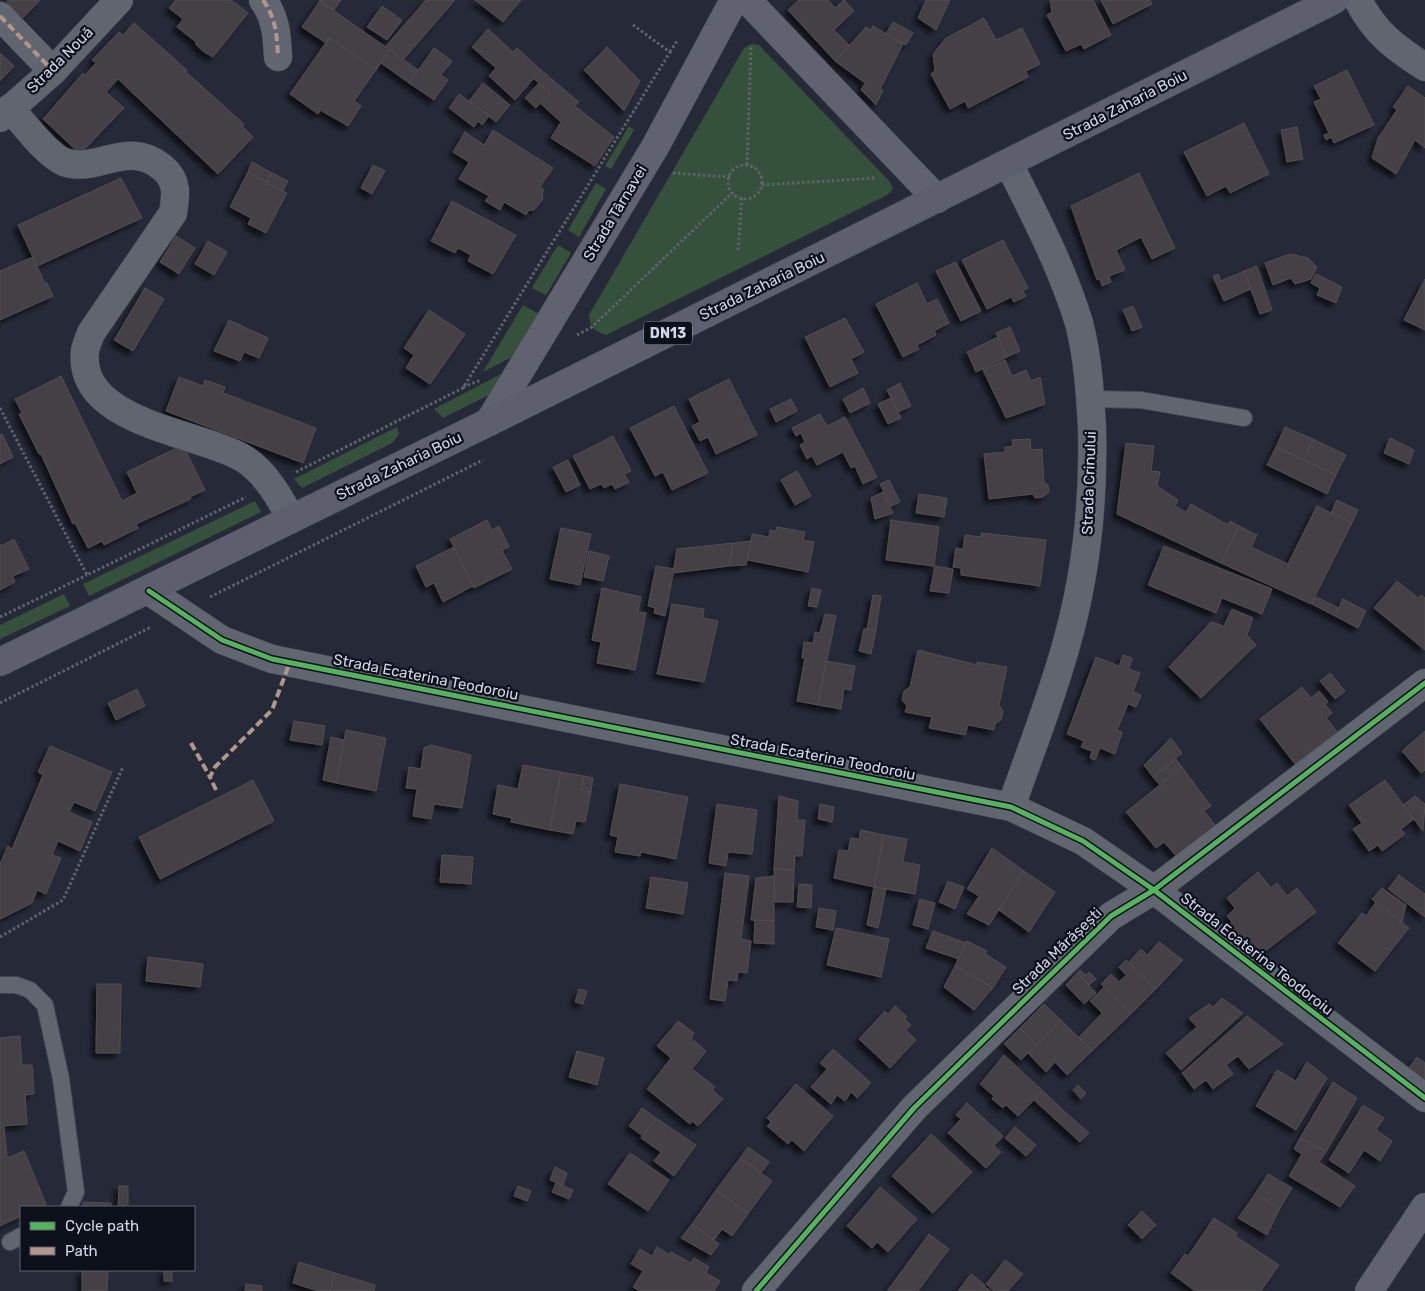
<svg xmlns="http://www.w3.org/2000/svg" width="1425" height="1291" viewBox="0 0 1425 1291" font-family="Rubik,sans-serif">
<defs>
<filter id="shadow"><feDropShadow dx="-4.5" dy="4.5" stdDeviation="2.5" flood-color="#0009"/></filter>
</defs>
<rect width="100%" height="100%" fill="#262a38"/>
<g fill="#36513b">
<path d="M751,44L759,45L890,182L893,189L887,195L606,335C595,331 590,328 589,315L744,48Z"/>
<path d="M629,126L634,130L611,169L605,166Z"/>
<path d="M596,183L606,189L579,237L568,230Z"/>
<path d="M558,245L571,253L546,295L532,288Z"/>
<path d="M523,305L539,314L514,356L483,372Z"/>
<path d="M501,374L489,395L443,418L434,409Z"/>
<path d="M397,427L399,434L392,443L302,488L294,479Z"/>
<path d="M255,501L261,512L89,596L83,584Z"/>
<path d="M64,594L70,606L0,639V625Z"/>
</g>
<g fill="#444145" stroke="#514d50" filter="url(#shadow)">
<path d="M8,0H40L23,18L7,3Z"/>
<path d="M176,0H231L248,13L213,57L204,52L196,45V42L177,27L183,19L169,8Z"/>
<path d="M319,0H341L334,10Z"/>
<path d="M426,0H455L403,60L385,47Z"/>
<path d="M475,0H521L503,22Z"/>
<path d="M799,0H828L835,8L844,0L854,11L834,30L850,46L835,61L788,10Z"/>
<path d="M926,0H950L936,30L918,18Z"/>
<path d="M1050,0H1093L1111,35L1084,49L1081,44L1066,51L1047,15L1052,12Z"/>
<path d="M1101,0H1150L1152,4L1113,24Z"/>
<path d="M320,1L390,50L376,70L329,38L326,43L302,27Z"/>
<path d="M382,6L402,20L387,40L367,27Z"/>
<path d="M984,18L996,40L1022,28L1040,64L1026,71L1028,77L968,108L965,101L950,109L931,74L935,70L933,54L946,38Z"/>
<path d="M893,22L913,33L906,45L886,34Z"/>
<path d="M134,23L187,70L186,72L244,124L242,126L253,137L218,174L118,79L106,92L124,108L80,154L43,119L83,73L85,75L96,63L92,60L119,32L123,35Z"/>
<path d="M873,26L903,44L880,89L883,90L876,105L861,90L865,83L835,61L866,27L871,30Z"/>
<path d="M488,29L513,52L517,48L541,70L515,100L489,76L496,68L472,47Z"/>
<path d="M329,38L376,70L354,101L361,106L348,126L320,110L318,114L290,94Z"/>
<path d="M607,47L640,81L624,111L584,70Z"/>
<path d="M434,48L452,61L441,75L448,80L434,100L409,83Z"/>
<path d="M390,50L418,70L409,83L381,63Z"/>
<path d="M0,53L14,66L0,81Z"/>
<path d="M541,70L579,102L575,106L614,137L595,166L551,138L561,122L541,104L550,93L533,78Z"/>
<path d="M1347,70L1374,125L1334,143L1331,137L1326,140L1324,135L1329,133L1314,102L1321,99L1314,86Z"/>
<path d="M483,83L510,105L496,122L469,101Z"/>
<path d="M539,83L550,93L536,108L525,98Z"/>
<path d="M1408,86L1425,98V148L1415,140L1396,174L1372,158L1378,138L1397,110L1393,107Z"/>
<path d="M459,94L489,116L482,125L478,121L474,127L449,108Z"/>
<path d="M1244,123L1269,174L1230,193L1226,186L1207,196L1184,152Z"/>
<path d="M1297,127L1303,159L1287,162L1281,130Z"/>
<path d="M493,130L553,168L540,187L544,190L542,194L543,199L534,210H529L526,215L504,202L500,210L485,201L489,196L459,179L469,162L453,152L465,132L484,145Z"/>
<path d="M252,162L272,173L267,183L248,172Z"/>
<path d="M373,165L385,171L372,194L361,188Z"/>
<path d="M248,172L287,193L266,233L248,224L251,218L230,207Z"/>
<path d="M272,173L288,181L283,191L267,183Z"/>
<path d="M1139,173L1175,248L1152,259L1141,237L1116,250L1125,270L1109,276L1111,282L1102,286L1100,279L1097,280L1071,206Z"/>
<path d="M121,178L142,218L37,266L18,225Z"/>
<path d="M452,201L516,235L493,274L468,261L471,255L458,248L455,253L431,241Z"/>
<path d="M176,236L195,248L179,274L160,262Z"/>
<path d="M1003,240L1028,288L1023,291L1026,296L1014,302L1011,297L987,309L962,260Z"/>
<path d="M208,241L227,252L214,275L195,264Z"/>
<path d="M1290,254L1308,258L1317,267L1311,279L1295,284L1291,278L1273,285L1265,263Z"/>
<path d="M33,257L45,284L47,283L53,296L0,320V271Z"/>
<path d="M956,262L981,311L961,321L936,271Z"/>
<path d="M1257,266L1272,310L1260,314L1244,271Z"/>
<path d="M1244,271L1251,289L1224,301L1216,283Z"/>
<path d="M1218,274L1221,281L1216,283L1213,276Z"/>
<path d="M1316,274L1342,287L1336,303L1317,295L1320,288L1311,283Z"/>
<path d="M1425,279V330L1404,320Z"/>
<path d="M917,283L927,304L937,299L949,323L934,331L936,335L917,345L919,349L903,357L876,304Z"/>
<path d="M145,288L164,299L133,351L114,340Z"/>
<path d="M1133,306L1142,327L1132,331L1123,310Z"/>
<path d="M429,310L465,334L430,384L406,368L414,355L404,348Z"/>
<path d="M845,318L864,352L851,359L858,373L830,387L805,337Z"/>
<path d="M229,320L268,338L259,358L244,352L240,361L214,351Z"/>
<path d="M1010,327L1020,351L1007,357L996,333Z"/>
<path d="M998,337L1007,357L976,372L967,352Z"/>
<path d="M1005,360L1012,376L1026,370L1031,381L1040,377L1045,404L1006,418L983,370Z"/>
<path d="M61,376L122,501L137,493L127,472L183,445L205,490L190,497L191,499L136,524L138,528L104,545L102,541L88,548L75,523L73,524L41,454H39L19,414L22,413L15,399Z"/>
<path d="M179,377L203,386L205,380L225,387L223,393L316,428L303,463L166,411Z"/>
<path d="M729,379L757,435L716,454L708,437L700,441L692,426L700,422L689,399Z"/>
<path d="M900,383L911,406L898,412L887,390Z"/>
<path d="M863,388L870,403L850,413L843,399Z"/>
<path d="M891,398L901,418L888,424L878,404Z"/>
<path d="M791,399L797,411L776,422L770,409Z"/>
<path d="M674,406L708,473L672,490L663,472L655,476L630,428Z"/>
<path d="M820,414L827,426L845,417L877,477L863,484L855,466L851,468L843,452L817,465L812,456L807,459L800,445L805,442L801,433L796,436L792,428Z"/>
<path d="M1285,427L1313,439L1304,460L1276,447Z"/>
<path d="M2,434L13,457L0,464V435Z"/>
<path d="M613,436L631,471L624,474L629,482L615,489L612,484L604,488L601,484L590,489L573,456Z"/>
<path d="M1390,438L1414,450L1409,464L1384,453Z"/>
<path d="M1030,439L1031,450L1042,449L1044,483L1048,485L1049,492L1043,497L1035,498L1033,494L989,499L984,454L1005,452V447L1013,446L1012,440Z"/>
<path d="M1313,439L1346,455L1336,475L1304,460Z"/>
<path d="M1126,443L1154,446L1151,471L1160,472L1157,486L1178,500L1175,506L1186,512L1191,504L1228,525L1230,521L1239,526L1221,563L1117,514Z"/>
<path d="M1276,447L1336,475L1327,494L1267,465Z"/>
<path d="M568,460L580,485L566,492L553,467Z"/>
<path d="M797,471L811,496L795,505L781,480Z"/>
<path d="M889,480L900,502L891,506L880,484Z"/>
<path d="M883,492L893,513L875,519L871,498Z"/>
<path d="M919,494L947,498L944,517L916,513Z"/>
<path d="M1337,500L1358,510L1352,523L1331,513Z"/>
<path d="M1317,506L1352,523L1311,604L1221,563L1239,526L1257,535L1251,547L1288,564Z"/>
<path d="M487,520L492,530L499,526L509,547L502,550L512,569L474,588L450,539Z"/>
<path d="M891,520L939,527L934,566L886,560Z"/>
<path d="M777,527L805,532L803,540L814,542L808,572L748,560L752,534L769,537L770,530L776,531Z"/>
<path d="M561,528L591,534L580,585L550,579Z"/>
<path d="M981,533L1046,540L1040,586L961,575V568L953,567L956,548L963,549L965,535L981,537Z"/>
<path d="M14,539L29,569L13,576L15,582L0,590V544L1,546Z"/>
<path d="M751,541L746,565L729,566L733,543Z"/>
<path d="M733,543L729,566L673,573L677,549Z"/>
<path d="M1164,546L1272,589L1262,614L1222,598L1216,613L1148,585Z"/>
<path d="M454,547L473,586L443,602L434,583L426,587L416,566Z"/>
<path d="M589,551L609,556L603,581L584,577Z"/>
<path d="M656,566L674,569L665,616L654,613L655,608L648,606Z"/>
<path d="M935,566L953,569L949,593L930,591Z"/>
<path d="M1397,581L1418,598L1421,595L1425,598V650L1374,608Z"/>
<path d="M602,588L641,597L638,612L646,613L635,670L597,663L601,642L592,640Z"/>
<path d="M812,588L821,590L817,607L808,606Z"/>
<path d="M873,595L881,596L876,630L867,629Z"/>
<path d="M1316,597L1339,608L1335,616L1312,604Z"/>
<path d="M1343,599L1366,611L1358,628L1335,616Z"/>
<path d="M672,604L704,609L703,618L718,621L704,682L657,674Z"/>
<path d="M1232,609L1253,618L1247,635L1256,645L1201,698L1169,667L1211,622L1224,626Z"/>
<path d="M825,614L836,616L818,705L797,701L805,658H802L804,642L813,643L815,632L820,633Z"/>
<path d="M864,629L876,630L871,654L859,651Z"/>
<path d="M918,650L977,665V662L1007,667L999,705L1003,711L1001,720L995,724L994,730L968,725L965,735L929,728L932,717L905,712L907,706L902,700L904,691L910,687Z"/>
<path d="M1123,655L1132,658L1129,669L1140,673L1133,692L1141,695L1136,707L1128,704L1117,730L1122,732L1115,754L1100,748L1095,760L1090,758L1092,751L1081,747L1084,741L1067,734L1096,657L1119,666Z"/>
<path d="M826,661L855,666L851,690L844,689L841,709L818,705Z"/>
<path d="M1330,673L1345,691L1335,699L1320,681Z"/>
<path d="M1302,687L1311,698L1319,691L1328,702L1325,704L1332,713L1326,718L1337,731L1295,764L1260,719Z"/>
<path d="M137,689L145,706L116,720L108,703Z"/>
<path d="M294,721L325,726L322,745L290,740Z"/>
<path d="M346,730L386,738L376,791L336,783Z"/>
<path d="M1425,731V770L1421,773L1402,751Z"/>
<path d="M331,737L344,740L336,783L323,780Z"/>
<path d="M1171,738L1182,753L1153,777L1144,765Z"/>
<path d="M431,745L471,755L462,808L434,804L431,819L413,816L417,789L406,788L409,767L421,769L424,748Z"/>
<path d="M50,746L112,772L95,811L74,802L69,812L92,822L80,851L58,841L52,855L61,858L46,894L37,890L32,903L0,919V864L8,846L12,849L43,775L38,772Z"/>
<path d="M1176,759L1182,767L1160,785L1153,777Z"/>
<path d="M523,765L561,772L550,830L511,822L512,818L493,814L498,785L518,789Z"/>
<path d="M1182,767L1211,806L1204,811L1215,825L1176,856L1164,842L1156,848L1126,812Z"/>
<path d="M561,772L584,776L581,790L591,792L585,822L576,821L573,834L550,830Z"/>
<path d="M584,776L593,778L591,792L581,790Z"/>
<path d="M253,780L274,821L160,879L139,837Z"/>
<path d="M1385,780L1414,819L1401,829L1405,834L1382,851L1378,845L1369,851L1353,829L1362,823L1349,805Z"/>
<path d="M620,784L688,797L676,859L641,852L640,856L615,852L618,837L610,835Z"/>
<path d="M779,796L798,801L797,820H805L802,856H795L794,870L774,869Z"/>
<path d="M1415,796L1425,804L1423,831L1403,805Z"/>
<path d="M717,804L757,810L752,854L728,852L726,866L709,863Z"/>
<path d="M820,804L834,807L832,822L818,819Z"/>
<path d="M861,830L884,835L874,887L834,878L839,850L848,851L851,838L859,839Z"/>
<path d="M884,835L907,839L903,862L920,865L915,894L874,887Z"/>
<path d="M992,848L1024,871L989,925L967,914L979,896L967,889Z"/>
<path d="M442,855L473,857L471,884L440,882Z"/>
<path d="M774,869L794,870L793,902H775Z"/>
<path d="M1024,871L1055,892L1029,932L999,910Z"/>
<path d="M1258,872L1271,888L1277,883L1287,896L1297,888L1316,912L1260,955L1245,939L1242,942L1228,925L1232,922L1227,916L1235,908L1227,898Z"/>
<path d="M725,873L749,876L741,939L751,941L747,973L738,972L737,981L728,980L725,1001L710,999Z"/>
<path d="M1399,875L1425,894V917L1388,889Z"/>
<path d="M774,876V921L751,920L756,878Z"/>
<path d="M651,877L688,883L683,914L646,908Z"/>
<path d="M948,881L964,887L955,909L939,902Z"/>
<path d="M799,884L812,885L811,908L797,907Z"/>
<path d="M874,887L886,889L878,928L867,925Z"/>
<path d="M1382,888L1406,905L1402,922L1372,899Z"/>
<path d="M920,899L935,903L928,929L913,925Z"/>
<path d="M1376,902L1409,928L1375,971L1338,943L1362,913L1366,916Z"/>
<path d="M819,908L836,911L833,930L816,927Z"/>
<path d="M755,920L774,921V944L754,943Z"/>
<path d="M836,928L889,939L881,977L827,965Z"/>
<path d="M933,931L966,943L959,959L926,948Z"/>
<path d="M967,941L987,951L985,954L1006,967L993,988L955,966Z"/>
<path d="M1159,942L1183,960L1156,989L1128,963L1141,949L1147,955Z"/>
<path d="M148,957L203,964L200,987L146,981Z"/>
<path d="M1126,960L1156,989L1131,1014L1101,984L1111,974L1119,982L1126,975L1119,967Z"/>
<path d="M955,966L993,988L974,1010L944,987Z"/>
<path d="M1080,970L1086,975L1089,972L1096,979L1089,985L1077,973Z"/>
<path d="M1077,973L1096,993L1084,1004L1066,985Z"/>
<path d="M97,984H121L120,1053H96Z"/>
<path d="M1104,987L1131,1014L1092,1051L1079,1037L1102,1013L1090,1001Z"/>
<path d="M579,989L587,991L583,1004L575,1002Z"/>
<path d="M1222,998L1243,1013L1181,1070L1166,1053L1197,1027L1189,1018L1209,1004L1213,1007Z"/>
<path d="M1044,1004L1061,1020L1036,1045L1020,1028Z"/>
<path d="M895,1006L907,1017L904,1019L911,1025L906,1030L916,1040L890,1068L859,1039L885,1011L888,1014Z"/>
<path d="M1247,1016L1283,1044L1249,1069L1238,1056L1226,1065L1233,1074L1213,1089L1206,1080L1194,1089L1182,1073Z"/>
<path d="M1061,1020L1092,1051L1067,1075L1055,1062L1046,1072L1028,1053Z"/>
<path d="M678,1021L694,1033L691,1038L706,1051L692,1069L715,1087L712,1090L723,1099L698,1126L692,1121L690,1124L647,1089L671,1058L657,1046Z"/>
<path d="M1020,1028L1036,1045L1021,1060L1004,1044Z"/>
<path d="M20,1036L22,1065H32L34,1094L25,1095L27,1124L4,1126L7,1158L24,1151L46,1204L39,1207H21V1216L0,1226V1038Z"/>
<path d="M833,1049L840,1055L827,1069L820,1063Z"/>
<path d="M577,1051L604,1058L597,1085L569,1077Z"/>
<path d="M840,1055L871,1083L857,1098L851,1092L845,1101L837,1095L831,1104L811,1087Z"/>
<path d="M1004,1055L1043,1091L1018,1116L1006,1105L1003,1108L992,1099L994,1096L980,1084Z"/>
<path d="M1417,1057L1425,1063V1090L1404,1074Z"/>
<path d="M1307,1062L1327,1078L1296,1130L1256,1106L1277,1070L1296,1081Z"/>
<path d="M1333,1082L1357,1098L1326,1152L1300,1138Z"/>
<path d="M796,1084L833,1116L804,1151L792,1140L788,1144L767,1126L771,1122L767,1118Z"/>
<path d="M1078,1085L1086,1093L1081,1099L1073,1090Z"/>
<path d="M1043,1091L1066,1113L1089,1133L1080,1142L1034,1100Z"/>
<path d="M967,1103L1003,1136L994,1146L1001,1152L986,1168L948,1133L961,1119L956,1115Z"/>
<path d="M1363,1105L1384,1118L1376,1130L1392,1141L1380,1161L1364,1150L1349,1173L1329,1160Z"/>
<path d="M642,1108L656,1118L643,1136L629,1126Z"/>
<path d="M656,1118L696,1145L674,1176L654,1161L661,1152L641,1138Z"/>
<path d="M1015,1127L1036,1145L1026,1156L1005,1138Z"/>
<path d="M931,1134L972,1172L933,1213L892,1176Z"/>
<path d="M1300,1138L1326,1152L1319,1162L1355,1186L1340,1207L1289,1176L1302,1154L1294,1149Z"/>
<path d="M748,1147L769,1162L761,1173L740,1158Z"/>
<path d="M630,1153L669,1180L648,1211L608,1184Z"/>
<path d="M740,1158L772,1181L748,1214L716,1190Z"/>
<path d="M555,1167L567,1173L563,1185L550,1180Z"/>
<path d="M1268,1174L1292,1188L1280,1208L1255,1194Z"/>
<path d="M556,1183L573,1190L569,1199L552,1192Z"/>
<path d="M119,1186H128V1207H118Z"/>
<path d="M518,1186L531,1191L527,1201L514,1196Z"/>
<path d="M880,1187L917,1219L888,1252L877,1242L872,1248L847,1226Z"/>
<path d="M716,1190L748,1214L732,1236L722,1229L714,1240L692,1224Z"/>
<path d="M1255,1194L1280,1208L1267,1235L1238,1218Z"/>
<path d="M83,1202L111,1203V1207H83Z"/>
<path d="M1142,1211L1156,1225L1142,1239L1128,1225Z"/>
<path d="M1214,1218L1237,1233L1235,1236L1279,1265L1261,1291H1195L1171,1273L1185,1254L1188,1256Z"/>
<path d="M692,1224L719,1244L711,1255L681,1238Z"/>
<path d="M929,1234L949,1249L918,1291H887Z"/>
<path d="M657,1247L670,1255L671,1252L691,1263L694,1258L709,1267L706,1273L720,1281L714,1291H640L633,1287L643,1271L631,1264L640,1249L652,1256Z"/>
<path d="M1005,1260L1023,1274L1008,1291H994L986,1284Z"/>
<path d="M299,1262L335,1273L330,1291H318L293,1283Z"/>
<path d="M82,1270H108L107,1291H82Z"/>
<rect x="164" y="1270" width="8" height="11"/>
<path d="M335,1273L375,1285L374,1291H330Z"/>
<path d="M971,1274L985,1285L980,1291H958Z"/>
<path d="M246,1284L262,1286V1291H245Z"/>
<path d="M984,1286L991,1291H980Z"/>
</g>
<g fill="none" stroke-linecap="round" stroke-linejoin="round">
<g stroke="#434753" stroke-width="18">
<g id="lane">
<path d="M1091,399L1141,400L1244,418"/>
<path d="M0,985H16L30,990L45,1005L61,1079L76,1192L69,1207"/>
<path d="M10,1242L21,1236"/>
</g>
</g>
<g stroke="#434753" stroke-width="29">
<g id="street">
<path d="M263,0C276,18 277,36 278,57"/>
<path d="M1358,0C1375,33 1394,47 1425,67"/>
<path d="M0,16L53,71"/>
<path d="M10,108C23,123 47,155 64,162C98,174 127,138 163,168C178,181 176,195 173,213L91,333C89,339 86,345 85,351C77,423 197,432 241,457C264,470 279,496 291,519"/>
<path d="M0,118L53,71L119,0"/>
<path d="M1009,164C1035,216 1062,267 1079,323C1088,357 1090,393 1092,428C1094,503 1086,577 1065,649C1050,703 1029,755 1011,807"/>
<path d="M149,591L222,640L272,659L1011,807L1083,841L1154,890L1425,1098"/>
<path d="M756,1291L914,1108L1111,916L1154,890L1425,683"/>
</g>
</g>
<g stroke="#434753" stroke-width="29">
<g id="secondary">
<path d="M747,0L937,199"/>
<path d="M489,422L655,147L734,0"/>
<path d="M1369,1291L1425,1207"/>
</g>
</g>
<g stroke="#434753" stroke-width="29">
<path id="highway" d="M0,662L489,422L1334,0"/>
</g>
<g stroke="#5f636d" stroke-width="3" stroke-dasharray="2.5 2.5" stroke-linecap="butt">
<path d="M670,52L677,41"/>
<path d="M747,165L751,46"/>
<circle cx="745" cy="182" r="17"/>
<path d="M673,173L730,177"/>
<path d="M762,185L876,178"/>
<path d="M738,250L742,198"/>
<path d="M577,335L592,327L732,193"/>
<path d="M463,387L481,380"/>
<path d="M0,408L87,575L246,497"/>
<path d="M296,472L463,388L670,52L633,25"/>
<path d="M210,597L483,460"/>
<path d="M0,617L87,575"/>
<path d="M0,703L151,627"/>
<path d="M0,937L63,900L123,767"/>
</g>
<use href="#lane" stroke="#616570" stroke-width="16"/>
<use href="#street" stroke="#616570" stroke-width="28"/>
<use href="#secondary" stroke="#60626f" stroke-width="28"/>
<use href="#highway" stroke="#5d5f6f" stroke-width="28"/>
<g stroke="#b2968c" stroke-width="4" stroke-dasharray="8 4" stroke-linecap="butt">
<path d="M263,0C276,18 277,36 278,57"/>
<path d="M0,16L53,71"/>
<path d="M191,743L210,777"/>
<path d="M216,790L210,777L215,767L272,710L290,662"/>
</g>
<g stroke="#0c101b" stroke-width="8">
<g id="cycleway">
<path d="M149,591L222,640L272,659L1011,807L1083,841L1154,890L1425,1098"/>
<path d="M756,1291L914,1108L1111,916L1154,890L1425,683"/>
</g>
</g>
<use href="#cycleway" stroke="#56b35d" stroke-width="5"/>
</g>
<g text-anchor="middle" stroke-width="4.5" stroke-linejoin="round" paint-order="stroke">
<rect fill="#0c101b" stroke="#979cab" stroke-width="1" x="644" y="321.5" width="48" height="23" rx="4"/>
<g font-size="14" font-weight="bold" fill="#d2d8e9">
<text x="668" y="338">DN13</text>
</g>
<g font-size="15" fill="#d2d8e9" stroke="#0c101b">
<text transform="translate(60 60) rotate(-45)" y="5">Strada Nouă</text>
<text transform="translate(1125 105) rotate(-27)" y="5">Strada Zaharia Boiu</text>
<text transform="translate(615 213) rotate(-59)" y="5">Strada Târnavei</text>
<text transform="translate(762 286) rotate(-26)" y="5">Strada Zaharia Boiu</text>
<text transform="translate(399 466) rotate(-26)" y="5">Strada Zaharia Boiu</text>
<text transform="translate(1089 483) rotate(-88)" y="5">Strada Crinului</text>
<text transform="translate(426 677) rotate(11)" y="5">Strada Ecaterina Teodoroiu</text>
<text transform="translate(823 757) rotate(11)" y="5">Strada Ecaterina Teodoroiu</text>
<text transform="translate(1057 951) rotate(-44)" y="5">Strada Mărășești</text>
<text transform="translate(1257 954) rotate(38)" y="5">Strada Ecaterina Teodoroiu</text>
</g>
</g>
<rect x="20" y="1206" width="175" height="65" fill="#0c101b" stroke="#5b606d"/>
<rect x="30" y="1222" width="25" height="8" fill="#56b35d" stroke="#5b606d"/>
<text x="65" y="1231" font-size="15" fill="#d2d8e9">Cycle path</text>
<rect x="30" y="1247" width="25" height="8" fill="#b2968c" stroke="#5b606d"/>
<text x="65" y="1256" font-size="15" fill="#d2d8e9">Path</text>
</svg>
